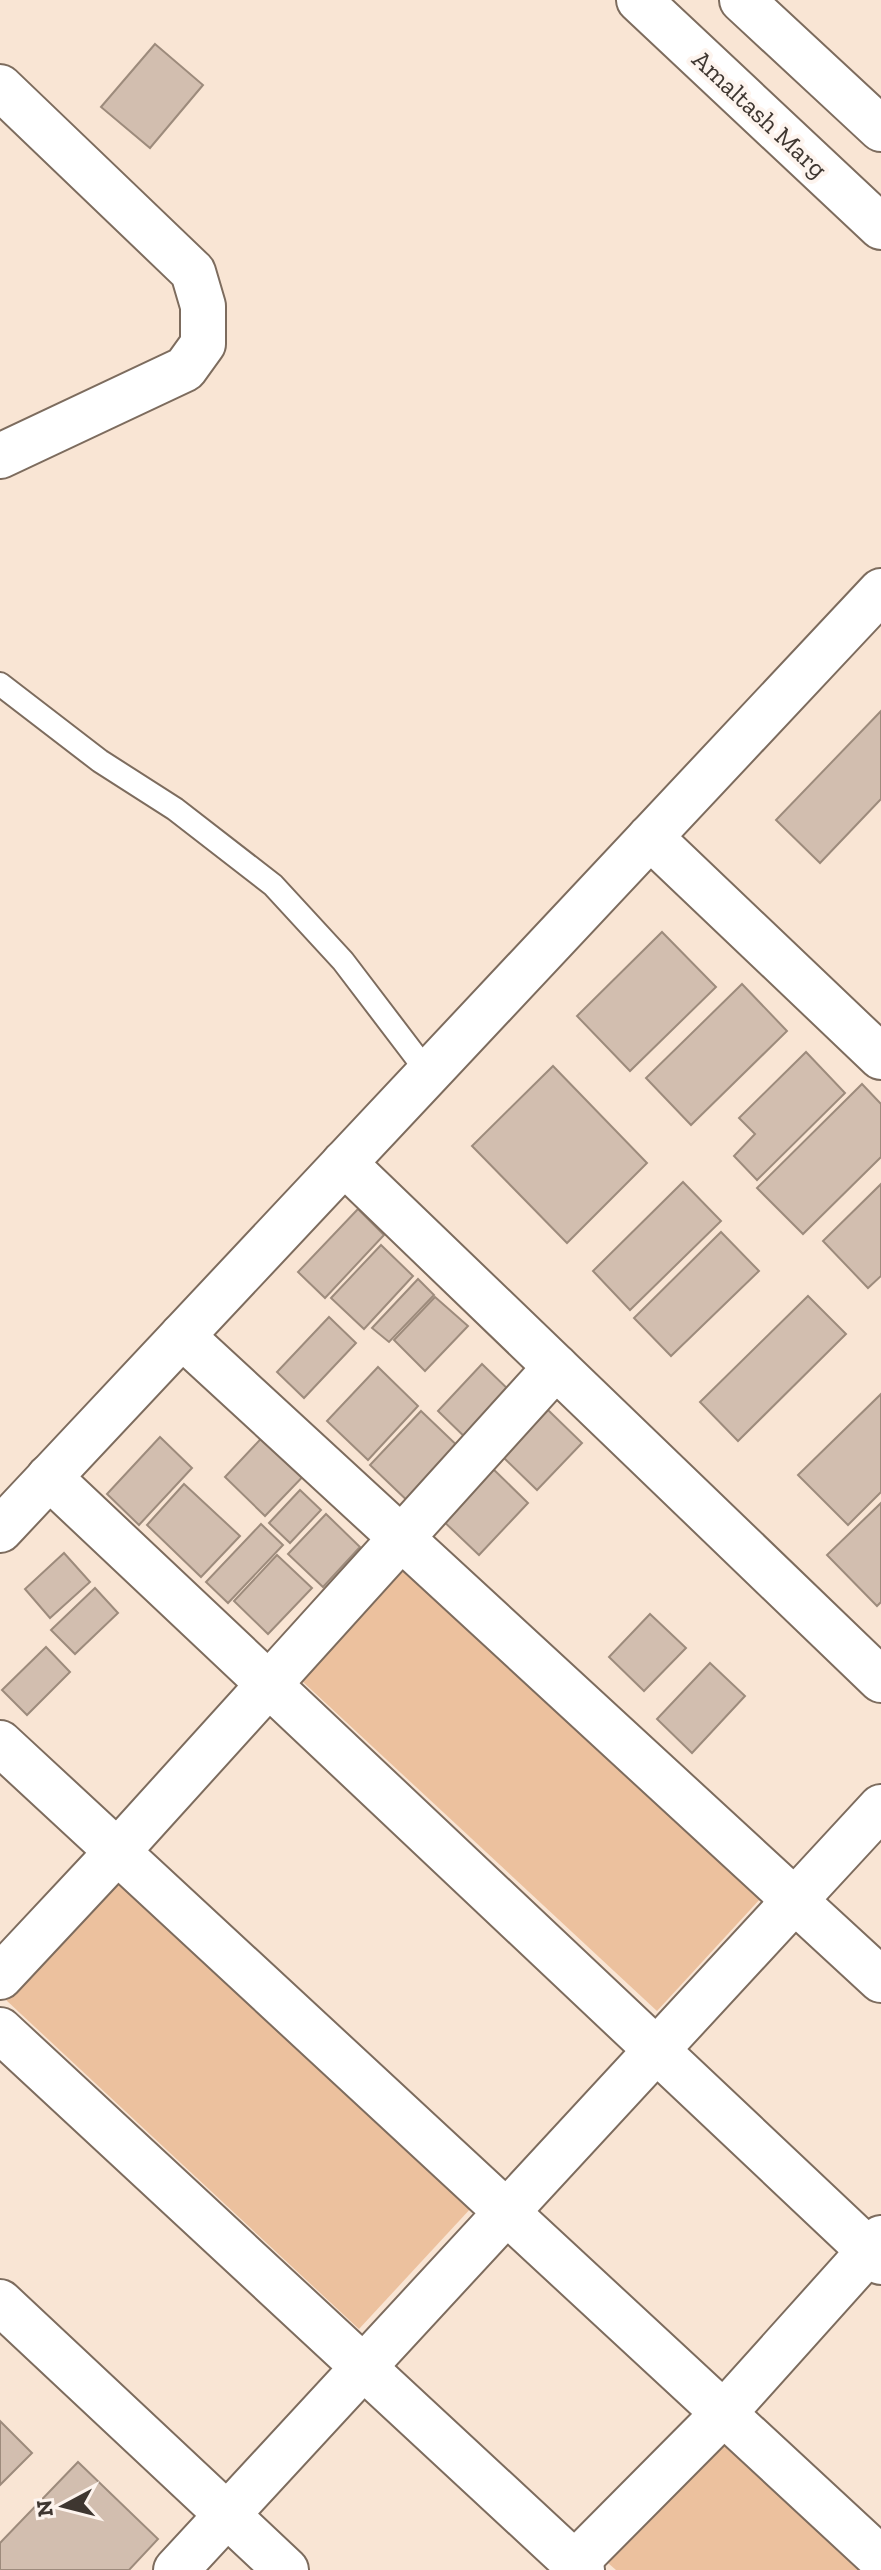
<svg xmlns="http://www.w3.org/2000/svg" width="881" height="2570" viewBox="0 0 881 2570" font-family="'Zilla Slab',serif">
<rect width="100%" height="100%" fill="#f9e5d4"/>
<g fill="#ecc19e">
<path d="M406,1568L761,1898L657,2011L302,1681Z"/>
<path d="M119,1877L472,2207L359,2329L6,2000Z"/>
<path d="M722,2441L859,2570H616L608,2563Z"/>
</g>
<g fill="#d2beaf" stroke="#9d8b7c" stroke-width="2">
<path d="M155,44L203,85L150,148L101,107Z"/>
<path d="M881,711V799L820,863L776,820Z"/>
<path d="M662,932L716,987L630,1071L577,1016Z"/>
<path d="M742,984L787,1031L691,1125L646,1078Z"/>
<path d="M806,1052L845,1093L757,1180L734,1156L755,1134L739,1118Z"/>
<path d="M553,1066L647,1163L567,1243L472,1146Z"/>
<path d="M862,1084L881,1104V1157L803,1234L757,1188Z"/>
<path d="M683,1182L721,1221L630,1310L593,1271Z"/>
<path d="M881,1184V1276L868,1288L823,1241Z"/>
<path d="M358,1209L384,1235L325,1298L298,1272Z"/>
<path d="M721,1232L759,1271L671,1356L634,1318Z"/>
<path d="M381,1245L413,1276L364,1329L331,1298Z"/>
<path d="M418,1279L434,1295L389,1342L372,1328Z"/>
<path d="M808,1296L846,1334L738,1441L700,1402Z"/>
<path d="M435,1297L468,1326L425,1371L394,1340Z"/>
<path d="M329,1317L356,1343L304,1398L277,1372Z"/>
<path d="M482,1364L514,1395L470,1442L438,1411Z"/>
<path d="M378,1367L418,1406L368,1460L327,1421Z"/>
<path d="M881,1394V1492L848,1525L798,1475Z"/>
<path d="M548,1410L582,1443L537,1490L503,1457Z"/>
<path d="M421,1411L465,1453L414,1507L370,1465Z"/>
<path d="M271,1428L312,1467L265,1516L225,1477Z"/>
<path d="M160,1437L192,1468L139,1525L107,1494Z"/>
<path d="M488,1464L528,1503L479,1555L438,1516Z"/>
<path d="M184,1484L240,1536L201,1577L147,1525Z"/>
<path d="M300,1490L321,1510L290,1543L269,1523Z"/>
<path d="M881,1503V1602L877,1606L827,1555Z"/>
<path d="M326,1514L360,1547L323,1587L288,1554Z"/>
<path d="M261,1524L283,1545L228,1603L206,1582Z"/>
<path d="M64,1553L90,1582L50,1618L25,1589Z"/>
<path d="M277,1555L312,1588L268,1634L234,1601Z"/>
<path d="M95,1588L118,1613L75,1654L51,1630Z"/>
<path d="M650,1614L686,1648L644,1691L609,1657Z"/>
<path d="M46,1647L70,1672L27,1715L2,1690Z"/>
<path d="M710,1663L745,1696L692,1753L657,1719Z"/>
<path d="M0,2421L32,2453L0,2485Z"/>
<path d="M78,2462L158,2539L129,2570H0V2543Z"/>
</g>
<g fill="none" stroke-linecap="round" stroke-linejoin="round">
<g stroke="#7d6c5e" stroke-width="26">
<path id="lane" d="M0,684L100,761L175,809L273,885L343,961L429,1074"/>
</g>
<g stroke="#7d6c5e" stroke-width="48">
<g id="street">
<path d="M0,87L193,272L203,306V344L185,369L0,456"/>
<path d="M650,837L881,1057"/>
<path d="M344,1163L881,1680"/>
<path d="M182,1336L881,1980"/>
<path d="M49,1477L881,2262"/>
<path d="M0,1530L881,591"/>
<path d="M0,1743L881,2559"/>
<path d="M0,1977L117,1852L556,1367"/>
<path d="M0,2030L582,2570"/>
<path d="M0,2302L286,2570"/>
<path d="M575,2563L723,2414L881,2238"/>
<path d="M176,2570L881,1807"/>
</g>
</g>
<g stroke="#7d6c5e" stroke-width="48">
<g id="secondary">
<path d="M639,0L881,227"/>
<path d="M742,0L881,129"/>
</g>
</g>
<use href="#lane" stroke="#fff" stroke-width="22"/>
<use href="#street" stroke="#fff" stroke-width="44"/>
<use href="#secondary" stroke="#fff" stroke-width="44"/>
</g>
<g text-anchor="middle" stroke-width="8" stroke-linejoin="round" paint-order="stroke">
<g font-size="26" fill="#3e3630" stroke="#fdf4ee">
<text transform="translate(760 114) rotate(43)" y="9">Amaltash Marg</text>
</g>
</g>
<g transform="translate(64 2506) rotate(263)" stroke="#fdf4ee" stroke-width="6" paint-order="stroke">
<path d="M0-6L14 30L0 20L-14 30Z" fill="#3e3630"/>
<text y="-12" font-size="22" font-weight="bold" text-anchor="middle" fill="#3e3630">N</text>
</g>
</svg>
